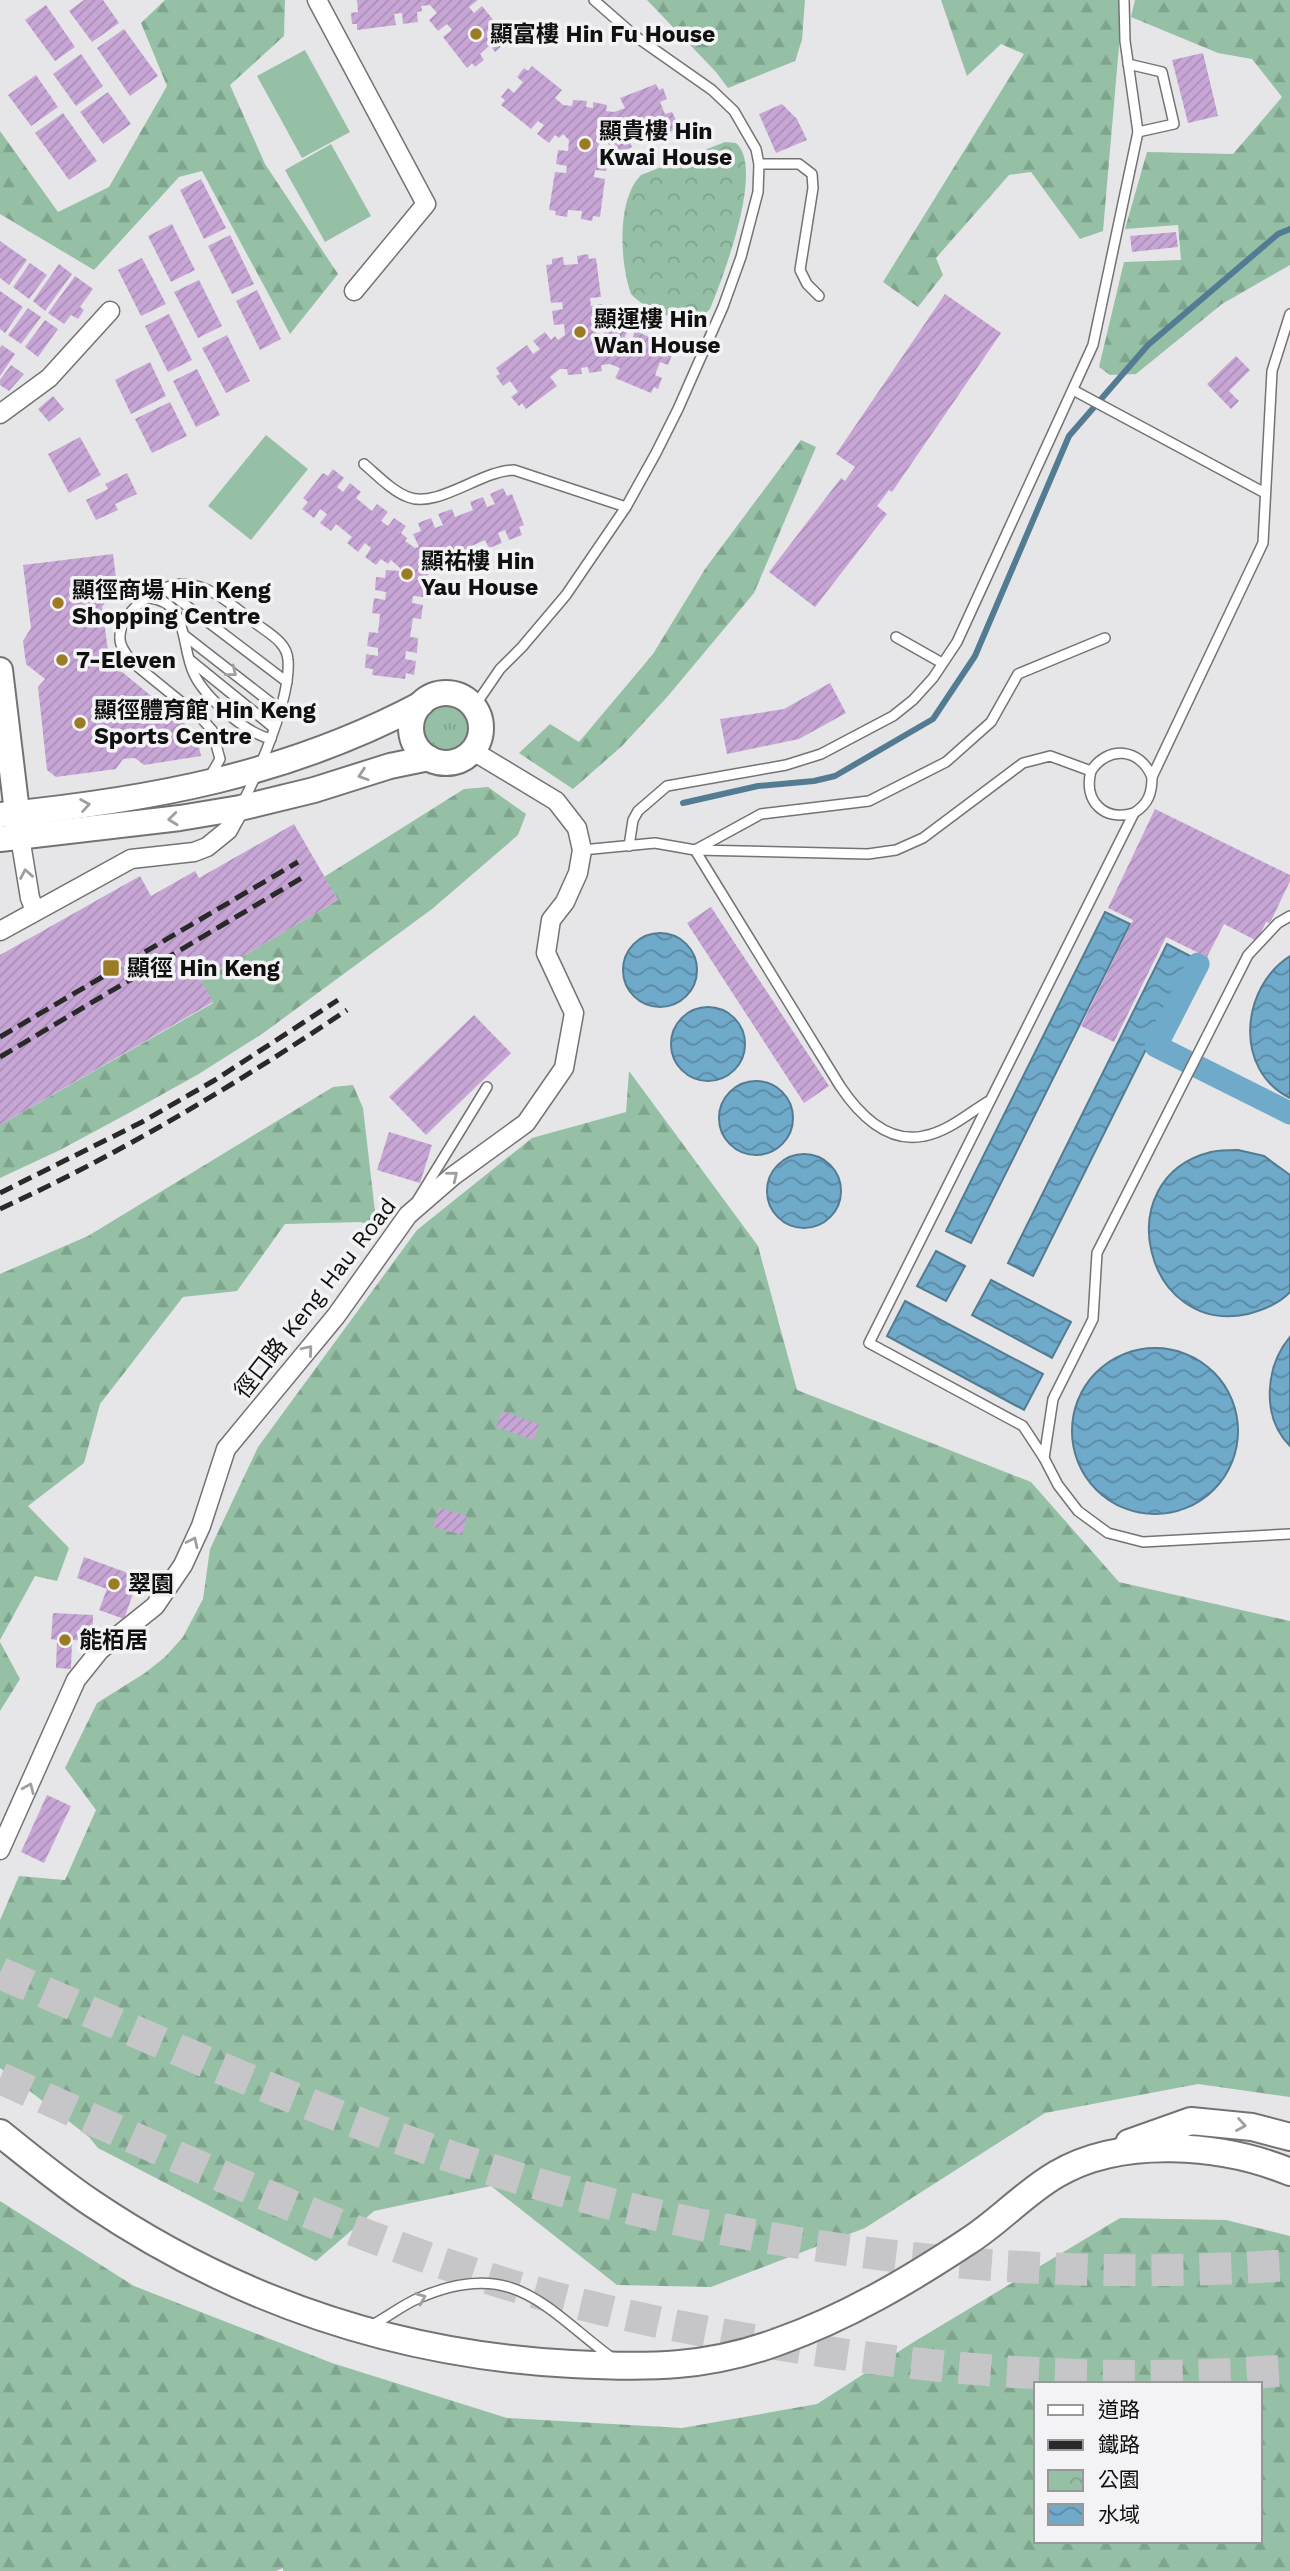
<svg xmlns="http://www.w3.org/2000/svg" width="1290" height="2571" viewBox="0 0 1290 2571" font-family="'Work Sans','Noto Sans TC',sans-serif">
<defs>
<pattern id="grass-tufts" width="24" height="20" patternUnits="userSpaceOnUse" patternTransform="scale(1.75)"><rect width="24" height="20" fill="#95c0a5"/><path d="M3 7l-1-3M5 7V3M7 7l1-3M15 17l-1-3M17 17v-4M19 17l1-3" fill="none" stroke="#7fa48d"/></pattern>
<pattern id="forest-firs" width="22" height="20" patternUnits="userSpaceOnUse" patternTransform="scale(1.75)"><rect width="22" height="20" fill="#95c0a5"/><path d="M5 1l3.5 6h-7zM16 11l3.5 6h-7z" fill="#7fa48d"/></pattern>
<pattern id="park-crowns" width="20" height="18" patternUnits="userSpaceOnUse" patternTransform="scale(1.75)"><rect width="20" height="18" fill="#95c0a5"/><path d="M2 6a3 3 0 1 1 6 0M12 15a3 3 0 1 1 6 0" fill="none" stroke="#7fa48d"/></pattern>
<pattern id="water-waves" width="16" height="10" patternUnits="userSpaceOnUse" patternTransform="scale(1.75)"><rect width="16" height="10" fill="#70aaca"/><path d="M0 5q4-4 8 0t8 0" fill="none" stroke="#5b89a3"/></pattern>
<pattern id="building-hatch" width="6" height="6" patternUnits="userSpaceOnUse" patternTransform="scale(1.75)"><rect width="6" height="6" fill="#c7a6d6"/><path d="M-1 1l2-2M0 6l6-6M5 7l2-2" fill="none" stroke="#aa8eb7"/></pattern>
</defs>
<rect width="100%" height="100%" fill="#e6e6e8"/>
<circle fill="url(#grass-tufts)" cx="447" cy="729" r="31"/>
<g fill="url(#forest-firs)" fill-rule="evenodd">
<path d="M165,0H285L284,36L230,85L265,164L338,274L290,334L202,171L179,177L94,270L0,214V131L58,212L109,187L167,86L141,23Z"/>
<path d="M647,0H805L802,40L795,61L728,88L716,72Z"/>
<path d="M941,0H1123L1103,231L1080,239L1031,172L1009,175L936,258L943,275L918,307L883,282L1024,54L1001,44L967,76Z"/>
<path d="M1135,0H1290V265L1222,304L1136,374L1110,375L1099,367L1124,262L1181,260L1178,225L1125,229L1147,152L1233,154L1282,97L1252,59L1218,53L1131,17Z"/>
<path d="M801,440L816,447L754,593L668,696L622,746L573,789L519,753L550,724L579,742L653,654L705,569Z"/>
<path d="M488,787L526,814L518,835L432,909L262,1034L197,1075L127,1114L60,1150L0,1178V1125L213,1003L201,981L338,900L324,877L464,789Z"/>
<path d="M629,1071L758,1246L797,1390L1031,1482L1119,1582L1290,1621V2097L1198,2084L1045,2113L865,2228L711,2287L617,2285L491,2186L374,2211L316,2261L98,2148L89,2137L0,2068V1920L19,1876L65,1880L96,1810L65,1768L97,1703L145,1673L165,1657L183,1637L203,1599L210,1549L258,1447L417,1230L532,1138L626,1112Z"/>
<path d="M353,1085L363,1108L377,1229L361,1222L285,1224L237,1291L183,1297L100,1404L84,1463L28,1506L69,1548L57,1581L35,1576L0,1640V1274L88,1236L333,1087Z"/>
<path d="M0,1642L20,1679L0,1711Z"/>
<path d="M0,2201L134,2286L332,2363L507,2418L682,2428L817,2404L912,2343L1120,2218L1226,2220L1290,2236V2571H283V2568L276,2571H0ZM1036,2384H1260V2541H1036Z"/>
</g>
<path fill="url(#park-crowns)" d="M725,142L736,143C765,168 723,277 710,309C692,330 647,312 631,294C620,263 616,200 641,175Z"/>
<g fill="#95c0a5">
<path d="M305,50L350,132L302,158L257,76Z"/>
<path d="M331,144L371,216L325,242L285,170Z"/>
<path d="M266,435L308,469L251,540L208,506Z"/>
</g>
<g fill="url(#water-waves)" stroke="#537c92" stroke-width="2">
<path d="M1105,912L1130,924L971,1243L946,1231Z"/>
<circle cx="660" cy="970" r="37"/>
<path d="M1167,944L1192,957L1033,1276L1008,1263Z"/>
<path d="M1290,956V1098C1233,1070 1241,987 1290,956Z"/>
<circle cx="708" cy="1044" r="37"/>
<circle cx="756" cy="1118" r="37"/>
<path d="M1238,1150L1264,1156L1290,1175V1292C1279,1304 1263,1310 1248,1314C1145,1337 1106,1178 1211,1152C1219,1150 1229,1150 1238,1150Z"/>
<circle cx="804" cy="1191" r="37"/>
<path d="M936,1251L965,1266L946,1301L917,1286Z"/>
<path d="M991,1280L1071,1322L1052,1358L972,1315Z"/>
<path d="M905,1301L1043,1374L1024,1410L887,1336Z"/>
<path d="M1290,1337V1446C1261,1417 1265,1367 1290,1337Z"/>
<circle cx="1155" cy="1431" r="83"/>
</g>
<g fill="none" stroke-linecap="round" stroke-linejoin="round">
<path stroke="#537c92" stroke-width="6" d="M683,803L758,786L814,781L835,776L933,719L975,656L1069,436L1148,345L1278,234L1290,229"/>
<path stroke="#70aaca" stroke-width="23" d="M1198,964L1156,1046L1290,1113"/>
</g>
<g fill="url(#building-hatch)">
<path d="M84,0H103L119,23L92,42L69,11Z"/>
<path d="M357,0H478L469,7L474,13L482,6L507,37L502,41L504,44L495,52L490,45L480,54L484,60L475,67L472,63L467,68L443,37L452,30L447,24L438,31L429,20L437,13L430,5L421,6L422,11L417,12L418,22L403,24L402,13L394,14L396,25L357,30V24H352L351,13L358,12Z"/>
<path d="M46,5L75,47L55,61L25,20Z"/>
<path d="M124,29L158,76L130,96L97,48Z"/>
<path d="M1203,53L1218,116L1188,123L1172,60Z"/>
<path d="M81,54L103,86L76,106L53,74Z"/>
<path d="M532,66L562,90L555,98L563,105L572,106L573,100L587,101L586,107L593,108V102L607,105L606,111L614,112L625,108L620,98L656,84L659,90L663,88L667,99L660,102L665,114L672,112L677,122L672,124L675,130L639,144L635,134L628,137L632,147L618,153L614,143L609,145L607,141L599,144L597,155L608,157L606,171L595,170L594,177L605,179L600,217L593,216L592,221L581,219L582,211L568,210L567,217L555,215L556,211L549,210L555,172L566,173L567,166L556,164L558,150L568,151L569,140L563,134L559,138L555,135L549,143L537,134L544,125L538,121L531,129L501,105L505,100L501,97L508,88L514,93L523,82L517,77L524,68L528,71Z"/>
<path d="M36,75L58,107L31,126L8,95Z"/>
<path d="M108,92L131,124L103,144L80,112Z"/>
<path d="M782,104L797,119L807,140L776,153L759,114Z"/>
<path d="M63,113L97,161L69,180L35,133Z"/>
<path d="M201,179L226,228L204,239L180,190Z"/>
<path d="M172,224L195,270L171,282L148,236Z"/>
<path d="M1176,232L1178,247L1132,252L1130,236Z"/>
<path d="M230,235L254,284L232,294L208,246Z"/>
<path d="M0,241L27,260L9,285L0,278Z"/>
<path d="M588,254L589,259L596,258L601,297L590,298L591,306L602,304L604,319L594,320L595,332L603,335L606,330L610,332L614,323L628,329L624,339L631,342L635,331L671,346L668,353L672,355L668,365L660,362L655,375L662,378L658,389L654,387L651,393L615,378L620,368L610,364L601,365L602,371L589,373L588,367L581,368L582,374L568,375L567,369H560L550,377L557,386L526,409L522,403L519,406L511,397L518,392L510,381L503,386L496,376L500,374L496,368L527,345L533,354L540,349L533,341L545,332L551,340L555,336L558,340L565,335L564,324L554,325L552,311L563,309L562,302L551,303L546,265L552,264V259L563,257L564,265L578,264L577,256Z"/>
<path d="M142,258L166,304L141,316L118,270Z"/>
<path d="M30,263L47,275L29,299L13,287Z"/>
<path d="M59,264L72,274L45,311L33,301Z"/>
<path d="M75,276L93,289L80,307L84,310L78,319L71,315L64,324L48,313Z"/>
<path d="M199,280L222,326L198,338L174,292Z"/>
<path d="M257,290L281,339L260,350L236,301Z"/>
<path d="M0,291L23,307L5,333L0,329Z"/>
<path d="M945,294L1001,333L892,492L889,490L877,506L887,514L815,607L769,572L841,478L845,481L855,467L836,454Z"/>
<path d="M28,308L41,317L21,344L8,335Z"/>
<path d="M169,314L192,360L168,372L145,326Z"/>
<path d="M45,320L58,329L38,357L25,347Z"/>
<path d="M227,335L250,381L226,393L202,348Z"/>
<path d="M2,345L15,354L0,376V348Z"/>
<path d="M1236,356L1250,370L1229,391L1239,401L1231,409L1207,384Z"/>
<path d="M150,362L166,396L131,414L115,380Z"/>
<path d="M11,365L24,374L9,391L0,385V380Z"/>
<path d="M197,369L220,415L196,427L173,381Z"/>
<path d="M53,396L64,409L49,422L38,409Z"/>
<path d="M170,402L187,436L152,453L135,419Z"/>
<path d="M80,437L101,475L69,493L48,454Z"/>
<path d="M333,469L344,478L337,487L343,492L350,483L361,492L356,498L372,511L377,504L388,512L381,521L388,526L394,518L406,526L401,533L407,538L405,541L415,548L419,547L413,534L421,531L418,523L431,518L435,528L443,525L438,514L452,509L455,517L473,510L470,502L483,497L487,507L495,504L490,494L503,488L507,496L512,494L524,525L519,527L522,535L509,540L505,530L498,533L502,543L489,548L485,540L467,548L470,556L457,561L453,550L446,553L450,564L437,569L435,566L422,582L425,583L424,597L413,596L412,603L423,605L421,619L413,618L410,637L418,638L417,653L406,651L405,659L416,661L414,675L406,673L405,679L372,675L373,669L365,668L366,654L378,656V648L367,646L369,632L378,633L380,614L372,613L374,598L385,600L386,592L375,590L376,577L385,578L386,570L400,571V568L391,560L388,564L381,559L376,565L365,557L371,548L365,543L358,552L347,543L352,537L336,524L331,531L320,523L327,514L320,509L314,518L302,509L308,502L303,498L323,473L328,476Z"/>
<path d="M127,473L137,494L115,504L118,510L96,520L86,500L108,489L105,484Z"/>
<path d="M113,554L117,586L102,607L108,650L121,671L196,733L201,756L144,765L135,758L123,759L116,769L56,777L47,770L38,687L45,679L26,664L23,641L31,628L23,565Z"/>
<path d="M830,683L846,713L799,739L727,754L720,719L784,709Z"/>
<path d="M1155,809L1290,875V881L1270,923L1266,922L1257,941L1224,924L1207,957L1166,937L1114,1042L1081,1026L1133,920L1108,908Z"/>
<path d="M294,824L338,900L201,981L213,1002L0,1125V955L140,876L151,896L195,871L199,878Z"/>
<path d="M711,907L829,1086L804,1103L687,923Z"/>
<path d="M474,1015L511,1053L426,1135L389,1097Z"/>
<path d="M389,1132L432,1145L420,1183L377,1170Z"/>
<path d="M502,1411L539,1424L534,1440L496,1427Z"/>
<path d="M439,1508L467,1516L462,1535L433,1527Z"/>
<path d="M84,1557L139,1577L124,1619L99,1610L107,1589L77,1578Z"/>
<path d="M53,1613L93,1615L92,1641L72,1640L71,1669L56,1668L57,1640L51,1639Z"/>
<path d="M47,1795L71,1806L44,1863L21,1852Z"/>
</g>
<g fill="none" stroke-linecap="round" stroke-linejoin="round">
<g stroke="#c6c6c8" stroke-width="32" stroke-dasharray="32 16" stroke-linecap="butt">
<path d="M0,1973C177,2049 353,2130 538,2184C781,2255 1038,2283 1290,2265"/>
<path d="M0,2078C154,2147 306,2217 466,2271C558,2302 652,2322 747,2339C925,2371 1109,2385 1290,2370"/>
</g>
<g stroke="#737374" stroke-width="12">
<g id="lane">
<path d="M1128,64L1162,72L1174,124L1138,132"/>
<path d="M759,164H799L812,174L813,188L800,270L807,284L819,296"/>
<path d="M1073,390L1265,493"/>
<path d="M364,464C377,475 392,491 408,497C437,509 482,470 514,470L626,507"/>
<path d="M162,587L287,682"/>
<path d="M147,598C190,600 180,646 194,674C205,697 245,733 271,739"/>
<path d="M184,635L279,709"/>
<path d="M896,637L942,663"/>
<path d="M190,660L274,728"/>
<path d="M474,707L500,669L522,647L566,595L626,507L656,453L678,409L723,307L741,257L758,192L759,164L756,149L734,111L712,90L635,36L594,0"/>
<path d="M1091,771C1108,745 1140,748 1152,777"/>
<path d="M209,778L220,759L212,730L202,719L132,662C127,655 120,647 120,639C118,612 160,583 184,584C213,585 236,609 258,625C270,634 287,643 288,660C291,697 260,769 243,802"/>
<path d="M1134,813C1148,804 1152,794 1152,777L1263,543L1272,371L1290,314"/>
<path d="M629,846L633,820L638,811L667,786L786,765L821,754L893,716L913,700L933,678L957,642L1093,345L1138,132L1125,41L1124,0"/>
<path d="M697,849L761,814L869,801L946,762L991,722L1018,674L1105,638"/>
<path d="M582,850L655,843L695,850L868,854L896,850L923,838L1023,763L1050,756L1091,771C1083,801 1104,822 1134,813L869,1343L1023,1426L1044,1458L1053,1399L1093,1319L1097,1253L1248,955L1278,923L1290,916"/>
<path d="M695,850L840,1086C858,1113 887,1144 924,1136C947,1132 968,1114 987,1102"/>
<path d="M417,1201L487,1087"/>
<path d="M1044,1458L1058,1485L1078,1511L1108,1533L1143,1542L1290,1534"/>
<path d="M372,2325C388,2317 402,2305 419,2298C513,2257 545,2308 612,2358"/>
</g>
</g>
<g stroke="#737374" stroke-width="21">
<g id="street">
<path d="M317,0L426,204L354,291"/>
<path d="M0,414L49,378L110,311"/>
<path d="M20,837L30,898L35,911"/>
<path d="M0,931L131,859L194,852L207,847L228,830L240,808"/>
<path d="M0,1850L76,1680L100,1650L155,1606L183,1565L201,1526L226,1449L336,1316L408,1215L453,1176L526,1123L564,1068L574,1013L546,953L551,920L565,902L578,873L582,850L577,828L556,801L473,751"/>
</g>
</g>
<g stroke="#737374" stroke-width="28">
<g id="secondary">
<path d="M0,670L19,829"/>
<circle cx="446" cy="728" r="35"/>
<path d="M0,815C150,800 287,775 421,704"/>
<path d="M0,839L180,818L240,808L314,790L390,766L429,758"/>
</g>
</g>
<g stroke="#737374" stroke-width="30">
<g id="primary">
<path d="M0,2133C30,2157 59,2181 90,2202C235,2300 397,2355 572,2364C648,2368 708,2368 780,2341C847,2317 908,2281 967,2242C999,2222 1024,2193 1057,2174C1122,2136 1222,2144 1290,2172"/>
<path d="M1129,2143L1191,2121L1252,2127L1290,2137"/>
</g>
</g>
<use href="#lane" stroke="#fff" stroke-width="9"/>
<use href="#street" stroke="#fff" stroke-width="18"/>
<use href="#secondary" stroke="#fff" stroke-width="24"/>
<use href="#primary" stroke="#fff" stroke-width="26"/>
<g stroke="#292929" stroke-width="5" stroke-dasharray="14 7" stroke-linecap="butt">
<path d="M0,1037L298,862"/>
<path d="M0,1057L305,876"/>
<path d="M0,1193L142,1122L215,1080L338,1000"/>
<path d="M0,1209C122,1153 235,1085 347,1010"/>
</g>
</g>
<defs><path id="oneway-chevron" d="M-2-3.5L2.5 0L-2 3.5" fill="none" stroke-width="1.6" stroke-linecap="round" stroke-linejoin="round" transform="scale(1.75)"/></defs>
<g stroke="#9f9f9f">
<use href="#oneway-chevron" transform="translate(232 672) rotate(38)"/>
<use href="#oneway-chevron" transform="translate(363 775) rotate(162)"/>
<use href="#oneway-chevron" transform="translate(85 805) rotate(-9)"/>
<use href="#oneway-chevron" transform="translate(173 819) rotate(174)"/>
<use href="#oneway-chevron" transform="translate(26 874) rotate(-100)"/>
<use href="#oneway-chevron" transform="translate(453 1176) rotate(-39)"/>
<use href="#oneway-chevron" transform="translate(308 1350) rotate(-50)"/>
<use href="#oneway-chevron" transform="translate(193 1542) rotate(-64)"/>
<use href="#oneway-chevron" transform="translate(29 1788) rotate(-66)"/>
<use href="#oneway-chevron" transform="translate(1241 2125) rotate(9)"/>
<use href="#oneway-chevron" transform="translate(421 2298) rotate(-22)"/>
</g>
<g fill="#9b7c25" stroke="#f3f3f5" stroke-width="2.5">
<circle cx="476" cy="34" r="7"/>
<circle cx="585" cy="144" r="7"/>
<circle cx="580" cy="332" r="7"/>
<circle cx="407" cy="574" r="7"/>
<circle cx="58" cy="603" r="7"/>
<circle cx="62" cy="660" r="7"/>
<circle cx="80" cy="723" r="7"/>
<rect x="102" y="959" width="18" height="18" rx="3.5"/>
<circle cx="114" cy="1584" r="7"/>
<circle cx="65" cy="1640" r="7"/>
</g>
<g text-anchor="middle" stroke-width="7" stroke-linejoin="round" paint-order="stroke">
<g font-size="23" font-weight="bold" fill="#101010" stroke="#f3f3f5" text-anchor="start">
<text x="490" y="42">顯富樓 Hin Fu House</text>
<text x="599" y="139">顯貴樓 Hin<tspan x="599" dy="26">Kwai House</tspan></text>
<text x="594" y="327">顯運樓 Hin<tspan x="594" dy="26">Wan House</tspan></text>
<text x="421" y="569">顯祐樓 Hin<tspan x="421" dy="26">Yau House</tspan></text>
<text x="72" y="598">顯徑商場 Hin Keng<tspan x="72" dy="26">Shopping Centre</tspan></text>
<text x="76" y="668">7-Eleven</text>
<text x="94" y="718">顯徑體育館 Hin Keng<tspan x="94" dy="26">Sports Centre</tspan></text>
<text x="127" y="976">顯徑 Hin Keng</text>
<text x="128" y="1592">翠園</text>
<text x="79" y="1648">能栢居</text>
</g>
<g font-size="23" fill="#101010" stroke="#f3f3f5">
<text transform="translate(315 1298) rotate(-52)" y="8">徑口路 Keng Hau Road</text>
</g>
</g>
<rect x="1034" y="2382" width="228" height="161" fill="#f3f3f5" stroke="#989899" stroke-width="2"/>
<rect x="1048" y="2405" width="35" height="10" fill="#ffffff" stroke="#989899" stroke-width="2"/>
<text x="1098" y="2417" font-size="21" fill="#101010">道路</text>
<rect x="1048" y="2440" width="35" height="10" fill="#292929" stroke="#989899" stroke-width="2"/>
<text x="1098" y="2452" font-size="21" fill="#101010">鐵路</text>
<rect x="1048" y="2470" width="35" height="21" fill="url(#park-crowns)" stroke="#989899" stroke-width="2"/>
<text x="1098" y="2487" font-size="21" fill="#101010">公園</text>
<rect x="1048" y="2504" width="35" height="21" fill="url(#water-waves)" stroke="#989899" stroke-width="2"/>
<text x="1098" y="2522" font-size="21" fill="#101010">水域</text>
</svg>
